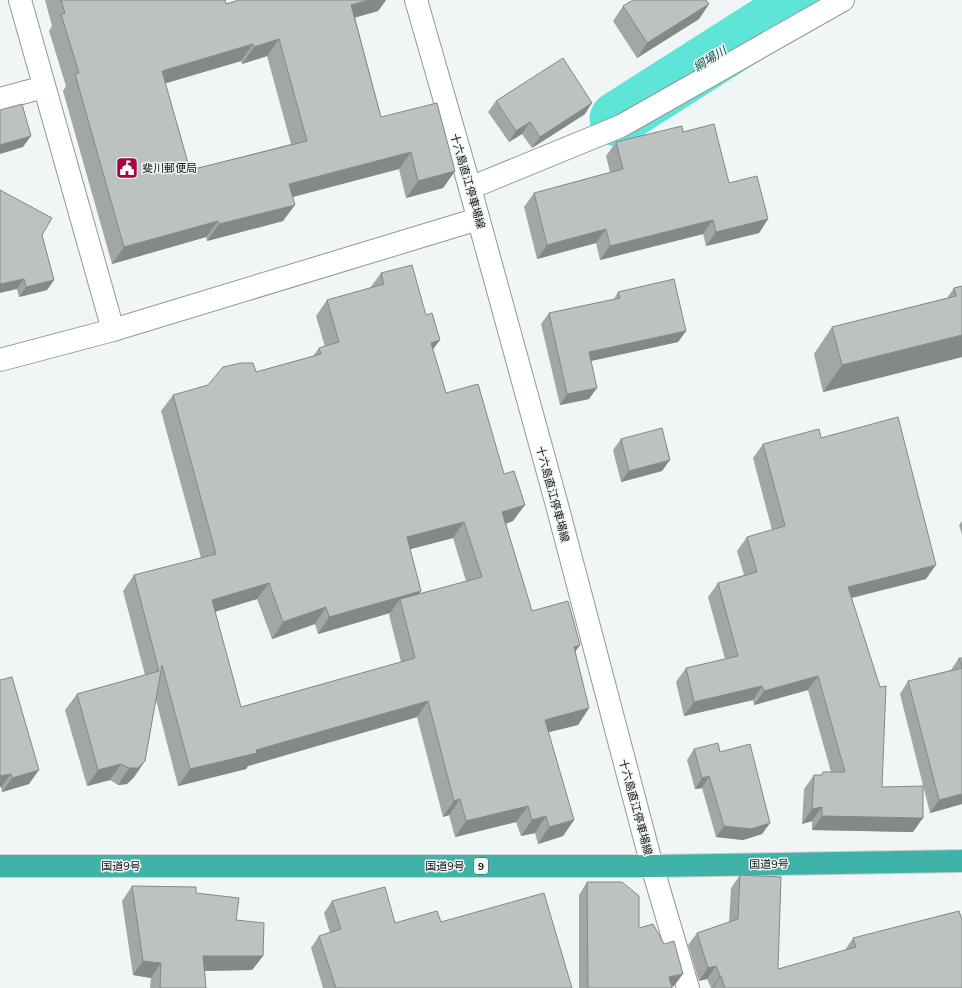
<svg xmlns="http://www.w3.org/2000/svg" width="962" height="988" viewBox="0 0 962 988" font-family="Mulish,'Noto Sans JP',sans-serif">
<rect width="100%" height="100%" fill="#f0f6f5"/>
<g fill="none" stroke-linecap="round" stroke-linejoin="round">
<path stroke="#5ee5d8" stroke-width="55" d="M617,119L804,0"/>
<g stroke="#929897" stroke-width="24">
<g id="street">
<path d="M20,0L113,330"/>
<path d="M0,99L44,87"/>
<path d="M470,188L621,126L843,0"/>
</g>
</g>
<g stroke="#929897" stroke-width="24">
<g id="secondary">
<path d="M416,0L470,188L558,509L652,866L688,988"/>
<path d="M0,360L113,330L478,219"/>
</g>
</g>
<g stroke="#cfd0d0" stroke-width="24">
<path id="highway" d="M0,866H652L962,861"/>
</g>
<use href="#street" stroke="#fff" stroke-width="22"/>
<use href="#secondary" stroke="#fff" stroke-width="22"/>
<use href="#highway" stroke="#3fb3a8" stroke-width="22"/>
</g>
<g fill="#a2a7a6" fill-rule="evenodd">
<path d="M45,0H225L226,4L239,0H386L378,11L355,17L381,117L455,171L443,188L406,198L399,169L293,197L283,221L207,241L206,237L112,264L63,91L66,86L49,31L52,26ZM267,56L291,144L190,170L165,83L241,61L242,64Z"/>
<path d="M709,4L699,19L637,58L613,21L623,6Z"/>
<path d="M496,101L585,114L532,148L522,134L509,142L488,112Z"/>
<path d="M683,132L729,183L768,219L759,233L706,246L703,234L600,260L596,243L537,259L524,207L534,193L610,172L606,156L616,142Z"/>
<path d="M42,235L54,280L47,290L19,297L17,289Z"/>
<path d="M381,273L433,350L446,393L513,521L506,524L532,611L580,645L575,652L589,708L578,725L548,732L574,820L563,836L538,844L535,833L521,836L516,822L455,837L449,815L443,817L417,717L248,766L246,769L178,786L156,700L145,761L134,777L127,784L118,785L110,780L87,786L65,710L77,694L145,675L123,591L134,575L201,558L161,411L173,395L313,356L319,348L325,347L316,316L327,300L370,288ZM453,538L466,581L419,594L421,591L410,549ZM257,599L272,639L315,624L318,634L390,613L389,615L401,662L241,707L215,612Z"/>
<path d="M962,286V357L823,392L814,354L832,327L947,298L954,288Z"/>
<path d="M618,292L686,331L678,342L591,361L589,399L560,405L541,324L549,313L614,299Z"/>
<path d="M821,438L926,579L852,598L882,787L913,832L812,830V821L802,824L804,789L814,775H821L823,772H831L808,690L754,705L753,700L684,716L676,682L686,668L725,659L708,597L718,583L744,575L737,551L747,537L772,530L753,458L763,444Z"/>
<path d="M621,439L662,471L621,482L613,450Z"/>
<path d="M962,521V535L959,525Z"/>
<path d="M959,658H962V804L930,813L900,694L908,681L951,670Z"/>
<path d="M0,680L29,784L2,792L1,787Z"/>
<path d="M694,749L720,752L770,823L762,834L743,840L716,837L702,788L695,789L687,760Z"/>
<path d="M740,875L778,969L845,950L853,938L962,988H711L707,979L699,981L688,945L697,933L729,922L731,888Z"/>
<path d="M587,882L639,928L674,986L672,987V988H579V895Z"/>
<path d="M132,886L196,893L236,920L263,956L252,970L205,971L206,988H150L151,978L133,975L122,901Z"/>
<path d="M332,901L395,923L441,922L572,988H323L311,948L319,936L330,933L324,913Z"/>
</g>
<g fill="#848887">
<path d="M369,0H386L378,11L340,22L351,5Z"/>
<path d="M709,4L699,19L637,58L647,43Z"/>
<path d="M279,39L267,56L242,64L254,47Z"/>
<path d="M253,44L241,61L150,88L162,71Z"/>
<path d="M592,103L585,114L532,148L540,137Z"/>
<path d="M530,122L522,134L509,142L516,131Z"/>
<path d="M31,136L23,147L0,154V145Z"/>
<path d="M411,152L399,169L277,201L289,184Z"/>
<path d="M455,171L443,188L406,198L418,181Z"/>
<path d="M295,205L283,221L207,241L219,224Z"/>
<path d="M768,219L759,233L706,246L716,232Z"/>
<path d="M713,220L703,234L600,260L610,246Z"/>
<path d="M218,221L206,237L112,264L124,247Z"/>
<path d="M606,229L596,243L537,259L547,245Z"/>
<path d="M24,279L17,289L0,293V284Z"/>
<path d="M54,280L47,290L19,297L26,287Z"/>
<path d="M686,331L678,342L581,363L589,352Z"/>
<path d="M962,335V357L823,392L842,365Z"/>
<path d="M440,340L428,356L431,343Z"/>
<path d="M597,388L589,399L560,405L567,394Z"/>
<path d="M670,460L662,471L621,482L629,471Z"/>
<path d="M525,505L513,521L491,528L502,512Z"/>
<path d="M464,522L453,538L396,553L407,537Z"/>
<path d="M936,565L926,579L838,601L848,587Z"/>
<path d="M269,583L257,599L201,616L212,600Z"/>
<path d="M421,591L410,607L400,599L390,613L318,634L329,617Z"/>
<path d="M326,607L315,624L272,639L283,622Z"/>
<path d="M580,645L568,661L574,647Z"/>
<path d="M818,676L808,690L754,705L764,691Z"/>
<path d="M762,686L753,700L684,716L694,702Z"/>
<path d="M428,701L417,717L248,766L246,769L178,786L190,769Z"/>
<path d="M589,708L578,725L533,736L545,720Z"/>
<path d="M145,761L134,777L127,784L118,785L129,768Z"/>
<path d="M121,764L110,780L87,786L98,770Z"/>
<path d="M39,770L29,784L2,792L12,778Z"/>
<path d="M11,774L1,787H0V776Z"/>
<path d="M709,776L702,788L695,789L702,778Z"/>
<path d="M962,794V804L930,813L939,800Z"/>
<path d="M460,799L449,815L443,817L454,801Z"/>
<path d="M528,806L516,822L455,837L466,821Z"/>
<path d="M822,807L812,821L802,824L812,809Z"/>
<path d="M546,816L535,833L521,836L532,820Z"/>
<path d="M822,816L923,818L913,832L812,830Z"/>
<path d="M574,820L563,836L538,844L549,827Z"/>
<path d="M770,823L762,834L743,840L716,837L724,826Z"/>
<path d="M203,956H263L252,970L193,971Z"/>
<path d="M143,961L161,963L151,978L133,975Z"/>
<path d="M716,966L707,979L699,981L708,968Z"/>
<path d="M683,974L674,986L668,988L669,977Z"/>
<path d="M720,976H721L713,988H712Z"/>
</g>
<g fill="#bcc2c1" stroke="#848887" fill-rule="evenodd">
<path d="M61,0H225L226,4L239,0H369L351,5L381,117L437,103L455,171L418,181L411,152L289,184L295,205L219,224L218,221L124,247L75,74L79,73L61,14L65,13ZM279,39L307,141L190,170L162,71L253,44L254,47Z"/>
<path d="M633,0H706L709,4L647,43L623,6Z"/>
<path d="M563,58L592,103L540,137L530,122L516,131L496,101Z"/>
<path d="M22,104L31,136L0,145V110Z"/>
<path d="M714,124L729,183L757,176L768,219L716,232L713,220L610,246L606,229L547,245L534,193L623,169L616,142L682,126L683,132Z"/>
<path d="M0,190L52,218L42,235L54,280L26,287L24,279L0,284Z"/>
<path d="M412,265L426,315L432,313L440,340L431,343L446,393L478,384L504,474L514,471L525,505L502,512L532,611L568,601L580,645L574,647L589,708L545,720L574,820L549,827L546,816L532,820L528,806L466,821L460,799L454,801L428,701L256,750L257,753L190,769L162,665L145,761L138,768H129L121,764L98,770L77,694L159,671L134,575L216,554L173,395L208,385L223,367L241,363H253L256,372L321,354L319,348L339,342L327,300L384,284L381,273ZM464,522L482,577L400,599L415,658L241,707L212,600L269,583L283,622L326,607L329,617L421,591L407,537Z"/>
<path d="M674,279L686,331L589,352L597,388L567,394L549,313L620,298L618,292Z"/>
<path d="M962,286V335L842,365L832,327L956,296L954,288Z"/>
<path d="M898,417L936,565L848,587L880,687L886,686L882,787L923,786V818L822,816V807L812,809L814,775H822L823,772H845L818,676L764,691L762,686L694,702L686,668L738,656L718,583L757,572L747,537L785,526L763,444L819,429L821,438Z"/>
<path d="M662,428L670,460L629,471L621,439Z"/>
<path d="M959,658H962V667Z"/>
<path d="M962,668V794L939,800L908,681Z"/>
<path d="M12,677L39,770L12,778L11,774L0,776V680Z"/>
<path d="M718,743L720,752L750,744L770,823L751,829L724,826L709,776L702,778L694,749Z"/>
<path d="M740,875L781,877L778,969L856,947L853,938L959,911L962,920V988H725L721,976H720L716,966L708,968L697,933L738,919Z"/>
<path d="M587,882H622L639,896V928L653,924L664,944L674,941L683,974L669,977L672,988H588Z"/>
<path d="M132,886L196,887V893L239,898L236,920L264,923L263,956H203L206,988H160L161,963L143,961Z"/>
<path d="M385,887L395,923L437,911L441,922L544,893L572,988H336L319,936L341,929L332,901Z"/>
</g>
<defs>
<g id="civic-square" transform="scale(1.15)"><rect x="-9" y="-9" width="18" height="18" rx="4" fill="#a10748" stroke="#f0f6f5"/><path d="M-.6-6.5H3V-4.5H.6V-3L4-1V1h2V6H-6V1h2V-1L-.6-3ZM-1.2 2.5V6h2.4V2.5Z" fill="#fff"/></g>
</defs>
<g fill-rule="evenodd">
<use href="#civic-square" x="127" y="168"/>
</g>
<g text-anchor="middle" stroke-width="3" stroke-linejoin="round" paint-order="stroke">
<rect fill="#f0f6f5" stroke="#535656" stroke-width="1" x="474" y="858" width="14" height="16" rx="3"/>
<g font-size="10" font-weight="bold" fill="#101212">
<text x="481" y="870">9</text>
</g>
<g font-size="11" fill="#101212" stroke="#f0f6f5" text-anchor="start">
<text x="142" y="172">斐川郵便局</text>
</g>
<g font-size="11" fill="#101212" stroke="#f0f6f5">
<text transform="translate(468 181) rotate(74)" y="4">十六島直江停車場線</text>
<text transform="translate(553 494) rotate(75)" y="4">十六島直江停車場線</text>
<text transform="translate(636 807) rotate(75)" y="4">十六島直江停車場線</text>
<text transform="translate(769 864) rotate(-1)" y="4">国道9号</text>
<text x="121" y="870">国道9号</text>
<text x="445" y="870">国道9号</text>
</g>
<g font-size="12" font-style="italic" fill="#104c46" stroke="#f0f6f5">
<text transform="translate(710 59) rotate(-32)" y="4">綱場川</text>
</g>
</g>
</svg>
